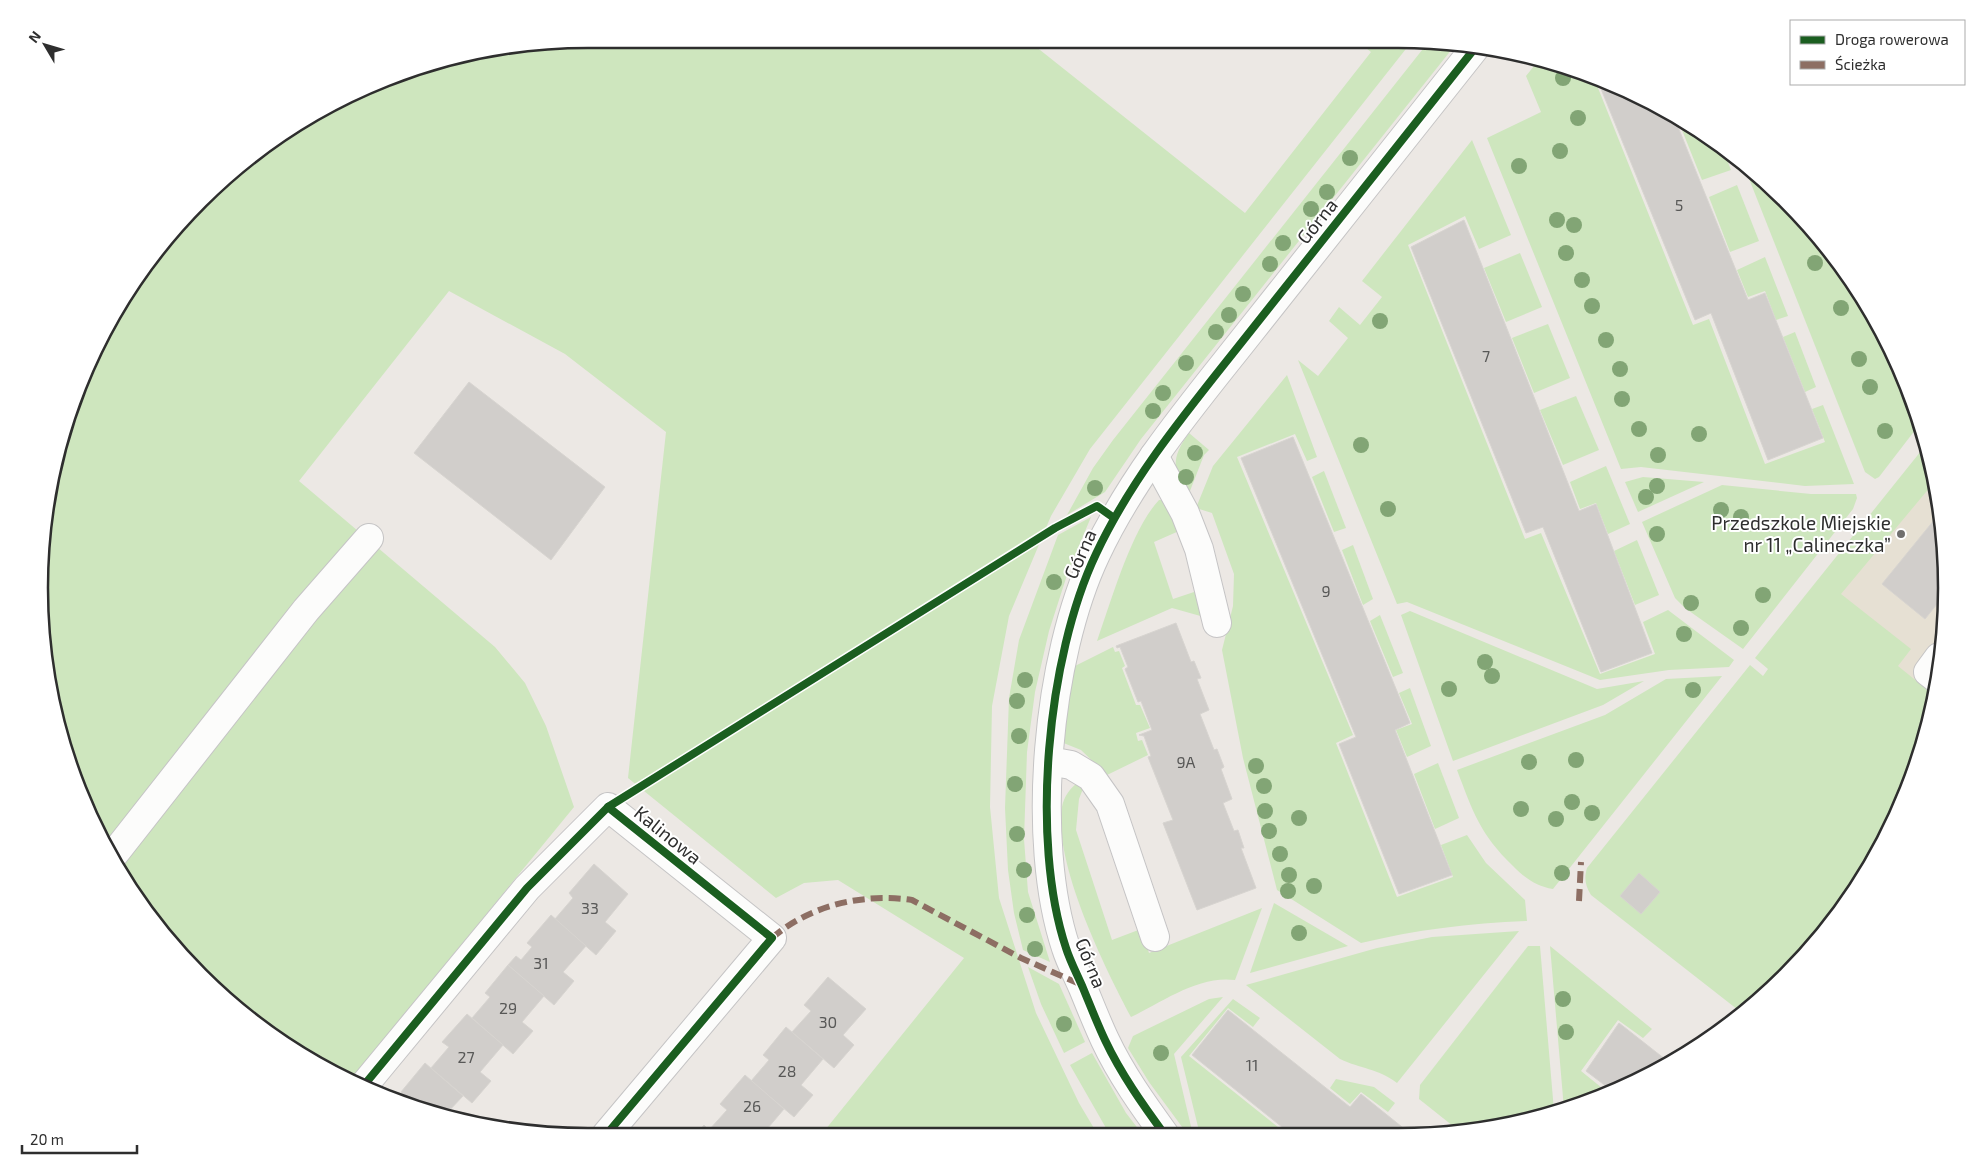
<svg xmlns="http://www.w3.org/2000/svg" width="1985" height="1175" viewBox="0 0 1985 1175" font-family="'Exo 2',sans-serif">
<rect width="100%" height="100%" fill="#ece8e4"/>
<path fill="#e6e0d3" d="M1927,451L1936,481L1946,588L1936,695L1931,712L1803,608Z"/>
<g fill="#cee6be">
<path d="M1356,40H1413L1090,449L1051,516L1009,616L992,706L990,807L999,898L1036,1013L1079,1103L1098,1135H821L964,958L838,880L804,883L776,898L628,778L666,432L565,354L449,291L299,481L495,647L525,683L546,726L574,807L352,1078L282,1044L200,976L152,921L112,862L68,764L49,694L39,588L43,516L68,411L131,282L199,200L254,152L345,95L411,68L516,43L1030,42L1245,213L1371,52Z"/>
<path d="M1430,40L1456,44L1141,439L1105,492L1067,515L1093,468L1113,440Z"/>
<path d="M1538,61L1574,68L1594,78L1693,325L1709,319L1765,464L1825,442L1812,409L1823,405L1854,484L1805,486L1641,467L1621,469L1487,138L1541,112L1526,76Z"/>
<path d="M1686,123L1703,131L1722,147L1731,170L1702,180L1680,125Z"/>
<path d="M1472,140L1511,235L1479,249L1465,216L1408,245L1525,539L1541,533L1600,674L1655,654L1643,622L1668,610L1734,660L1729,667L1669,670L1600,680L1407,602L1397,604L1298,360L1318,376L1348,338L1329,321L1339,307L1360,325L1382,297L1362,281Z"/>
<path d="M1744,166L1786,200L1854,283L1905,378L1919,425L1879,477L1875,479L1865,472Z"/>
<path d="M1737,185L1759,241L1730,252L1709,197Z"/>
<path d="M1520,253L1542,307L1506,322L1484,268Z"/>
<path d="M1765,257L1788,316L1776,320L1765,291L1748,297L1737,270Z"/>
<path d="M1548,324L1570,378L1534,393L1512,338Z"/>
<path d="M1795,332L1816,387L1805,392L1783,337Z"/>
<path d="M1287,375L1317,457L1307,461L1295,434L1237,457L1353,735L1336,743L1397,897L1453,877L1441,845L1467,835L1486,863L1525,900L1527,921C1470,923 1416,930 1361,943L1277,890L1243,758L1222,650L1233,606L1234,574L1212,513L1196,508L1213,466Z"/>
<path d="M1576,396L1599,450L1563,465L1540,410Z"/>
<path d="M1189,433L1209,450L1204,455L1188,496C1173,470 1170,459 1189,433Z"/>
<path d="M1925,446L1936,480L1841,594L1911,649L1898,666L1935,696L1904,798L1854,893L1760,1000L1742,1013L1591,895C1585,885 1584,878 1587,868L1750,665L1763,676L1768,669L1755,658Z"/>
<path d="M1606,466L1630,524L1608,534L1596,503L1580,509L1570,482Z"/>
<path d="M1324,471L1346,528L1334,532L1312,477Z"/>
<path d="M1643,477L1704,482L1638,512L1625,482Z"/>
<path d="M1722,485L1811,494H1856L1857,498L1853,509L1743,649L1685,608L1675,598L1642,522Z"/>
<path d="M1159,500H1163L1179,531L1154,542L1173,599L1197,591L1204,617L1172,608L1097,641C1111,602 1131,530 1159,500Z"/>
<path d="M1091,517L1068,572L1049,631L1035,692L1027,752L1024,839L1028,892L1050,962L1023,950L1014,913L1008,870L1005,808L1009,698L1019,640L1058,535Z"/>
<path d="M1637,540L1659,595L1635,605L1614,551Z"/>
<path d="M1353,545L1373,599L1363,605L1342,550Z"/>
<path d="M1410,611L1597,689L1644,681L1603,705L1453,761L1401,615Z"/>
<path d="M1380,615L1403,673L1393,677L1370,621Z"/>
<path d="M1113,647L1115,652L1119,651L1125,666L1122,668L1136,705H1140L1150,728L1136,733L1138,741L1142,740L1148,755L1107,775L1081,750L1061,742L1073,667Z"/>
<path d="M1722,676L1553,889C1536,886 1525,878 1513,866C1480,834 1473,812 1457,770L1605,715L1666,679Z"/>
<path d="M1410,688L1431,746L1407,757L1396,730L1412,724L1399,693Z"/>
<path d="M1438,763L1459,818L1435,829L1414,774Z"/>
<path d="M1078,782L1084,786L1079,799L1076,830L1112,940L1141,929L1149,953L1262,908L1235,980C1199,975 1162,1002 1131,1017C1105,968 1053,863 1062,807C1064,796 1070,789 1078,782Z"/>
<path d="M1274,903L1348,946L1250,973Z"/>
<path d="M1519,931L1397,1083C1377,1068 1361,1069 1340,1059L1246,985L1377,948L1432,937Z"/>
<path d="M1528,946H1540L1554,1111L1458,1130L1419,1099L1420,1085Z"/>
<path d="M1550,946L1652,1029L1643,1038L1618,1020L1581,1071L1607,1092L1574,1107L1564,1109Z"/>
<path d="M1028,967L1059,984L1085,1042L1064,1053L1041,1004Z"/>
<path d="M1223,997L1174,1054L1193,1135H1188L1149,1082L1128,1048L1133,1036L1209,999Z"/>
<path d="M1233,999L1260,1018L1253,1027L1228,1008L1189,1056L1288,1135H1200L1181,1057Z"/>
<path d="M1092,1053L1126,1113L1143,1135H1110L1070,1065Z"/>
<path d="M1336,1079L1374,1087L1395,1103L1388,1112L1361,1092L1350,1104L1330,1088Z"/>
</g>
<g fill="#d1cecb" stroke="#d7d4d0">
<path d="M1597,79L1674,117L1748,300L1765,293L1823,438L1768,460L1711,313L1695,320Z"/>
<path d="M1464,220L1579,511L1596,504L1652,653L1601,672L1543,527L1526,533L1411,247Z"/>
<path d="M469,382L605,487L551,560L414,453Z"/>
<path d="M1293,437L1410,723L1395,730L1452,875L1399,894L1339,744L1356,737L1241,458Z"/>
<path d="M1939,514L1946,593L1925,619L1882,584Z"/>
<path d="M1176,623L1191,662L1194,661L1201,678L1197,679L1209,710L1200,714L1214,750L1217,749L1224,767L1221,769L1232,799L1223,803L1234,831L1238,830L1244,848H1241L1256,888L1197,910L1163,823L1173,820L1148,757L1151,756L1144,736L1139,735L1152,730L1141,701L1138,702L1125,669L1128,667L1120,647L1117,648L1116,646Z"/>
<path d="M594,864L628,894L605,922L616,931L596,955L555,919L573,898L569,893Z"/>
<path d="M1639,873L1660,892L1641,914L1620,896Z"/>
<path d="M551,915L586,946L563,972L574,981L554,1005L508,965L516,956L521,960L532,947L527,943Z"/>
<path d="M508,965L544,996L522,1022L533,1031L513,1054L472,1018L490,997L485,993Z"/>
<path d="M828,977L866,1009L843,1035L854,1045L834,1068L792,1032L811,1011L804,1005Z"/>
<path d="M1228,1010L1350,1107L1361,1094L1412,1135H1292L1192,1055Z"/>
<path d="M467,1014L503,1045L480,1072L491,1081L472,1103L431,1068L449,1047L442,1042Z"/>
<path d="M1619,1023L1670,1063L1611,1090L1586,1071Z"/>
<path d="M786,1027L823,1059L801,1085L813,1095L794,1117L751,1081L769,1060L763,1055Z"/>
<path d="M425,1063L463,1096L446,1114L411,1107L402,1103L407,1097L401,1092Z"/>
<path d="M745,1075L784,1109L762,1135H716L709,1130L727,1110L720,1104Z"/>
<path d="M704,1125L709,1130L716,1135H696Z"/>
</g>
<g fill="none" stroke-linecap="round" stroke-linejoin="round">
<g stroke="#c5c4c5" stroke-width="30">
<g id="minor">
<path d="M1154,456L1185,513L1199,549L1217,623"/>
<path d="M1937,679L1928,672L1939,657"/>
<path d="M1049,761L1071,765L1091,777L1110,804L1155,937"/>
<path d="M111,858L306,610L369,538"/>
<path d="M365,1084L527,888L608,807L772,938L606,1135"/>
<path d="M1165,1135C1143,1105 1121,1074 1105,1040C1097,1023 1090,1005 1083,988C1077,974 1070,961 1066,948C1030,840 1047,657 1096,554C1134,473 1193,404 1249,333C1324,238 1400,143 1475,48"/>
</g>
</g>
<use href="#minor" stroke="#fcfcfb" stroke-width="28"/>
<g stroke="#8d6e63" stroke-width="6" stroke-dasharray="12 6" stroke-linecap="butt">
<path d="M1579,901L1581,862"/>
<path d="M772,938C810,905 863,893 912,900L1021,958L1082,985"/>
</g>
<g stroke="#fff" stroke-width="11">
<g id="cycleway">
<path d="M608,807L1055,528L1097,506L1114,518"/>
<path d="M365,1084L527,888L608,807L772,938L606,1135"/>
<path d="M1165,1135C1143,1105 1121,1074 1105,1040C1097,1023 1090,1005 1083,988C1077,974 1070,961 1066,948C1030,840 1047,657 1096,554C1134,473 1193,404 1249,333C1324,238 1400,143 1475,48"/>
</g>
</g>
<use href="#cycleway" stroke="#1b5e20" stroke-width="8"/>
</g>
<g fill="#82a575">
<circle cx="1563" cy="78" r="8"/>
<circle cx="1578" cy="118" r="8"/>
<circle cx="1560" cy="151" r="8"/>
<circle cx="1350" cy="158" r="8"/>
<circle cx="1519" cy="166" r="8"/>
<circle cx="1327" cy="192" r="8"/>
<circle cx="1311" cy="209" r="8"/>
<circle cx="1557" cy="220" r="8"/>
<circle cx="1574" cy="225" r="8"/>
<circle cx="1283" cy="243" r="8"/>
<circle cx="1566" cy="253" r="8"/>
<circle cx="1815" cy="263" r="8"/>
<circle cx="1270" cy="264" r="8"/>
<circle cx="1582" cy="280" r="8"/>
<circle cx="1243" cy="294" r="8"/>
<circle cx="1592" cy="306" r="8"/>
<circle cx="1841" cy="308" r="8"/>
<circle cx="1229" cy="315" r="8"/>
<circle cx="1380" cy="321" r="8"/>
<circle cx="1216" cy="332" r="8"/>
<circle cx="1606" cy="340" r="8"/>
<circle cx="1859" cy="359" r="8"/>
<circle cx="1186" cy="363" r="8"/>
<circle cx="1620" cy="369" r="8"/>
<circle cx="1870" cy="387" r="8"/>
<circle cx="1163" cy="393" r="8"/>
<circle cx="1622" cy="399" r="8"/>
<circle cx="1153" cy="411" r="8"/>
<circle cx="1639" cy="429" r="8"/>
<circle cx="1885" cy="431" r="8"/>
<circle cx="1699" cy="434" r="8"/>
<circle cx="1361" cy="445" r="8"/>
<circle cx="1195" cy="453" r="8"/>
<circle cx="1658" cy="455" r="8"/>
<circle cx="1186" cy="477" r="8"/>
<circle cx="1657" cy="486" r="8"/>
<circle cx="1095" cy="488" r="8"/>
<circle cx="1646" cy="497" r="8"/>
<circle cx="1388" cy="509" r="8"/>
<circle cx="1721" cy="510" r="8"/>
<circle cx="1741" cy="517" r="8"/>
<circle cx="1657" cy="534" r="8"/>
<circle cx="1054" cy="582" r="8"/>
<circle cx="1763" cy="595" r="8"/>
<circle cx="1691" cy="603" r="8"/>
<circle cx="1741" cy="628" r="8"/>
<circle cx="1684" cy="634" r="8"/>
<circle cx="1485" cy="662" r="8"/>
<circle cx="1492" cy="676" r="8"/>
<circle cx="1025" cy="680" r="8"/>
<circle cx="1449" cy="689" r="8"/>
<circle cx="1693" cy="690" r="8"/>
<circle cx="1017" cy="701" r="8"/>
<circle cx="1019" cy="736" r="8"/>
<circle cx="1576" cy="760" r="8"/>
<circle cx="1529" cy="762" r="8"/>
<circle cx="1256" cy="766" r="8"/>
<circle cx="1015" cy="784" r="8"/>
<circle cx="1264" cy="786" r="8"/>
<circle cx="1572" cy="802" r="8"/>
<circle cx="1521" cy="809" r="8"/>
<circle cx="1265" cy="811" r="8"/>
<circle cx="1592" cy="813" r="8"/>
<circle cx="1299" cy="818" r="8"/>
<circle cx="1556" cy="819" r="8"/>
<circle cx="1269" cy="831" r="8"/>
<circle cx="1017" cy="834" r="8"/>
<circle cx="1280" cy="854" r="8"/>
<circle cx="1024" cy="870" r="8"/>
<circle cx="1562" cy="873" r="8"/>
<circle cx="1289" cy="875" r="8"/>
<circle cx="1314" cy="886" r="8"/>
<circle cx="1288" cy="891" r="8"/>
<circle cx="1027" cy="915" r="8"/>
<circle cx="1299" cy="933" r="8"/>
<circle cx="1035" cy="949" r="8"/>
<circle cx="1563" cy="999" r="8"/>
<circle cx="1064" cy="1024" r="8"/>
<circle cx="1566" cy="1032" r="8"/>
<circle cx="1161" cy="1053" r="8"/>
</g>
<circle fill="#706f6e" stroke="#fff" stroke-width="2" cx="1901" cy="534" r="5"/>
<g text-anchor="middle" stroke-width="4" stroke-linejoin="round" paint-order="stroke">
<g font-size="16" fill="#585857">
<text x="1679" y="211">5</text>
<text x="1486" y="362">7</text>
<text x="1326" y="597">9</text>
<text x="1186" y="768">9A</text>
<text x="590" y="914">33</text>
<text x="541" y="969">31</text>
<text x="508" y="1014">29</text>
<text x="828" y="1028">30</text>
<text x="466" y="1063">27</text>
<text x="1252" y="1071">11</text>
<text x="787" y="1077">28</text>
<text x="752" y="1112">26</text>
</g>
<g font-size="19" fill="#2e2e2e" stroke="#fff">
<text transform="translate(1317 221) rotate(-51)" y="7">Górna</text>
<text transform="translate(1080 554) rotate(-66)" y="7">Górna</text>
<text transform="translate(668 835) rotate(39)" y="7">Kalinowa</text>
<text transform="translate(1091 963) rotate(68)" y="7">Górna</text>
</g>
<g font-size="19" fill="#2e2e2e" stroke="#fff" text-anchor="end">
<text x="1891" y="530">Przedszkole Miejskie<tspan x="1891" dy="22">nr 11 „Calineczka”</tspan></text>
</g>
</g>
<path d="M0 0H1985V1175H0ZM588 48H1398A540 540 0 0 1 1938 588V588A540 540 0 0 1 1398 1128H588A540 540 0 0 1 48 588V588A540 540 0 0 1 588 48Z" fill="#fff" fill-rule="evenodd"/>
<path fill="none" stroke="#2e2e2e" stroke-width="2.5" d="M588 48H1398A540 540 0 0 1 1938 588V588A540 540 0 0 1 1398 1128H588A540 540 0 0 1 48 588V588A540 540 0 0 1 588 48Z"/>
<rect x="1790" y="20" width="175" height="65" fill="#ffffff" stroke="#ababab"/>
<rect x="1800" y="36" width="25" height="8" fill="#1b5e20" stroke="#ababab"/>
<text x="1835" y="45" font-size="15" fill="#2e2e2e">Droga rowerowa</text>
<rect x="1800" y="61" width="25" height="8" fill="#8d6e63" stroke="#ababab"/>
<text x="1835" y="70" font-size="15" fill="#2e2e2e">Ścieżka</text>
<g transform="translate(45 45) rotate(308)" stroke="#ffffff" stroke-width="4" paint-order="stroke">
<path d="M0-4L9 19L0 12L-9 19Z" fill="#2e2e2e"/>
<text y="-8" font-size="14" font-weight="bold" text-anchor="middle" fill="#2e2e2e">N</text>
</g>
<path d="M22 1145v8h115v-8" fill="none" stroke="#2e2e2e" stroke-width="2.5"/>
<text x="30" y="1145" font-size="15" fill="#2e2e2e" stroke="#ffffff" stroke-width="4" paint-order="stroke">20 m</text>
</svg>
